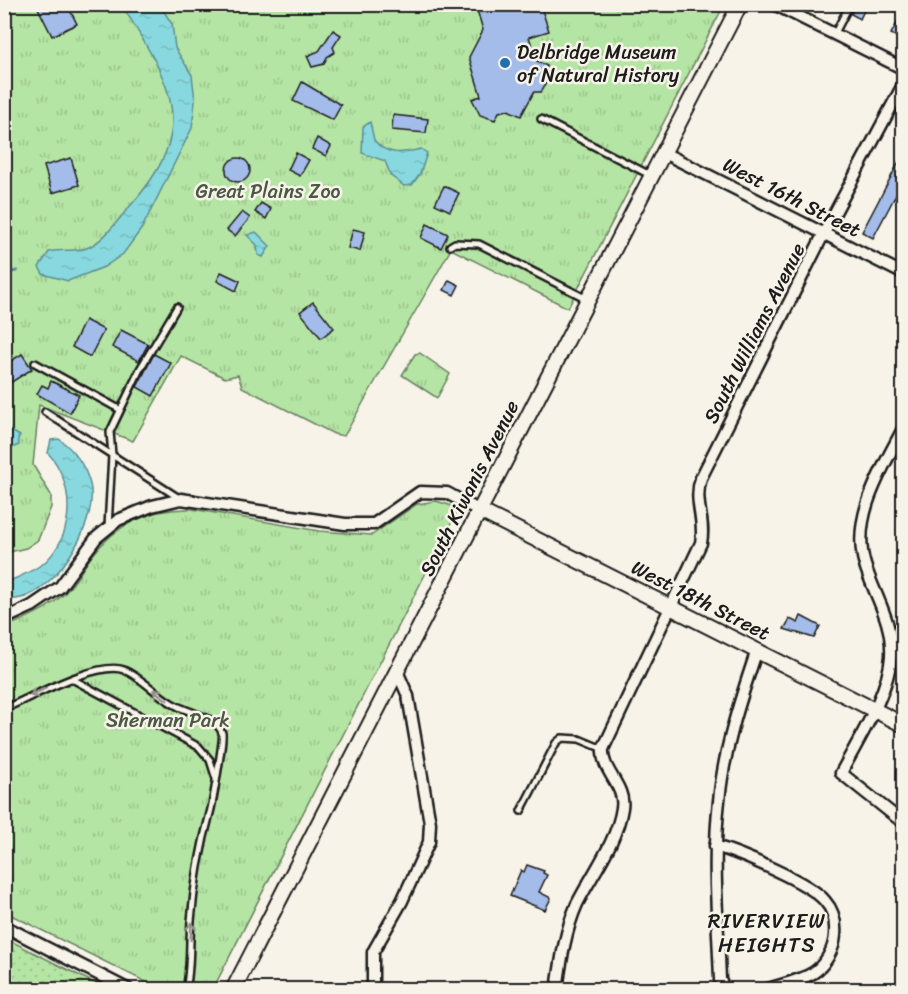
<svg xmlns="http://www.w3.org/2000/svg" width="908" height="994" viewBox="0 0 908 994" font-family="Sriracha,sans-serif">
<defs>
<pattern id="grass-dots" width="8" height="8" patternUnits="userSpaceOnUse" patternTransform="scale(1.5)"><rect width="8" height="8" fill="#b5e5a4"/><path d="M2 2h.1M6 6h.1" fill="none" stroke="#9bc48d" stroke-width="1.8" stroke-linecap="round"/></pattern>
<pattern id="park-tufts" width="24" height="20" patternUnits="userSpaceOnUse" patternTransform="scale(1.5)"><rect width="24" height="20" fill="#b5e5a4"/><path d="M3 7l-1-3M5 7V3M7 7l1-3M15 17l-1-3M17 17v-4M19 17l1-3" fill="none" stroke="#9bc48d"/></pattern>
<pattern id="water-ripples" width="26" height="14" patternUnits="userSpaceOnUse" patternTransform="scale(1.5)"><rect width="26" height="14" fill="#88d9df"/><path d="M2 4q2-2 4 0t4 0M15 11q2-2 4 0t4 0" fill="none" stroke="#75babf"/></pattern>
</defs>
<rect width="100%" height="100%" fill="#f7f3e8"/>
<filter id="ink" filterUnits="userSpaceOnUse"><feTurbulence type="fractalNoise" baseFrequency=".0167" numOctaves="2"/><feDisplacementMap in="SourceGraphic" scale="12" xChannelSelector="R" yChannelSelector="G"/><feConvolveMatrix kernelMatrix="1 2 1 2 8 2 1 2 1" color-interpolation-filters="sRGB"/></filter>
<g filter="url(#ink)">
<path fill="url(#grass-dots)" stroke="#688060" stroke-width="1.5" d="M4,938H5L106,989H5Z"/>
<g fill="url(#park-tufts)" stroke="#688060" stroke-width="1.5">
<path d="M605,4L621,8L640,4L724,5L568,308L451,249L344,436L334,434L242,387L238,375L225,378L181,356L133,441L39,405L33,465L51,495V507L38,540L26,548L5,553L4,5Z"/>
<path d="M420,353L450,374L437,398L402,375L415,354Z"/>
<path d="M436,501L459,508L213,989H160L5,912L4,628C26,618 47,610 64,594C76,582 82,569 92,556C117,523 151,508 192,509L319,531L372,535L417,504Z"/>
</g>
<g fill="url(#water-ripples)" stroke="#5d8d91" stroke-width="1.5">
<path d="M122,5H160L172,24L175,48L192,75L195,101L192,128L142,228L123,254L104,267L68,281L43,274L39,267L49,252C62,248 77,253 89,247C106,239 119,218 131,205C202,125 169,83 122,5Z"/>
<path d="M370,122L374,140C387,157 404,153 421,149L427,153L420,174L412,185L404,186L391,176L385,161L362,153L363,127Z"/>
<path d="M256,232L270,246L263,257L258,255L257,245L247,235Z"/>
<path d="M4,427L20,436L18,438L19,445L5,451Z"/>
<path d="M59,439C74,450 85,465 90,484C99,520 61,582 27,596C21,599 12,599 5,601V583C18,577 35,571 46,561C76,533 74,481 48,453L51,440Z"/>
</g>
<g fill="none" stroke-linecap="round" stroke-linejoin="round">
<path stroke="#5d8d91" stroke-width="3" d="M4,273L17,271"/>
</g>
<g fill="#a4bce9" stroke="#1c1c1c" stroke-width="1.5">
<path d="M36,4H67L77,24L52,36Z"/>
<path d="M492,4H531L542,10L549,31L529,37L537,61L547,66L542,76L546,83L541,92H534L521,116L508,110L499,112L495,120L480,115L472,99L481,96L469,57L483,30L477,10Z"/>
<path d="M856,4H867L860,19L851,14Z"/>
<path d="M898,21L903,24V40L891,34Z"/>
<path d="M333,30L341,35L333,47L335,52L327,57L324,64L312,67L307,56L319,51Z"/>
<path d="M302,82L341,105L333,120L293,101Z"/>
<path d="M393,115L428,119L426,133L392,130Z"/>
<path d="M317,138L331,146L326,156L312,149Z"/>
<path d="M296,153L309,160L300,176L288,170Z"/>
<path d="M903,154V177L900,187L873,238L862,232Z"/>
<circle cx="238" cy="170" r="12"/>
<path d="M71,158L79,185L52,193L44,166Z"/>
<path d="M444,186L459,193L450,211L435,204Z"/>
<path d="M261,203L271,209L266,219L255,212Z"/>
<path d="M242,212L250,218L235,236L227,230Z"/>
<path d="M427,224L448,234L441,248L421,238Z"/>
<path d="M353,229L365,232L360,251L348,248Z"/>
<path d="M221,272L240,281L236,291L217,281Z"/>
<path d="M449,280L459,285L454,295L444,290Z"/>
<path d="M313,302L334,328L321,338L300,312Z"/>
<path d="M85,320L104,330L90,357L72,347Z"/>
<path d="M121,330L148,344L139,361L112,347Z"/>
<path d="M22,354L32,369L4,387V365Z"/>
<path d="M154,354L171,363L153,396L137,387Z"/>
<path d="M51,381L79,395L70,413L37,394L42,385L48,388Z"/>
<path d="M801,616L820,626L814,638L784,629L790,619L798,623Z"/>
<path d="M527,865L544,871L543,873L547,875L539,892L551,898L545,910L510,896L521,870L524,872Z"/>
</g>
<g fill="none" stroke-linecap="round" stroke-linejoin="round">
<g stroke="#1c1c1c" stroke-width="10">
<g id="lane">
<path d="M834,35L850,4"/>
<path d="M541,119L650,175"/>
<path d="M450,246L455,243L479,244L587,299"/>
<path d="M35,363L119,409"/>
<path d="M45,412L179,498"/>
<path d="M108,527L112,455L110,432L140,369L177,307"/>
<path d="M74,680L199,747L210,760L216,779"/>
<path d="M4,709C30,698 98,660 124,670C143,678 158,697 177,706C190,713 217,717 222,733C224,738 213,800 211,809C201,846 194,883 191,921C189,944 191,967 186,990"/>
<path d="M521,811L556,743L562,738L579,739L603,749"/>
</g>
</g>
<g stroke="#1c1c1c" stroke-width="15">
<g id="street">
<path d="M774,4L904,69"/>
<path d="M664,153L904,274"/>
<path d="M4,619L32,606L60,587L96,538L118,520L152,506L181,499L345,524H374L420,492L447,493L480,511"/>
<path d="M900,820L841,773C858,740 889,693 891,656C893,621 875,597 865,565C850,517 883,468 904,427"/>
<path d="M715,846C739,853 811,883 825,901C834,911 836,923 835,935C834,950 825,965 813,973C800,981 780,985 765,990"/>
<path d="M4,926L129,990"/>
<path d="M373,990V952L402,901L429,842L430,823L408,696L397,671"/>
<path d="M557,990C561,961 565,931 577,904C592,874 617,842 622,808C626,786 601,771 603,749L701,543C706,519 693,503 701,478L824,233L904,83"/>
<path d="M725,990L720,980C718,921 712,860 719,801C724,749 740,700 757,650"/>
</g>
</g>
<g stroke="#1c1c1c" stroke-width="18">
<g id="secondary">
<path d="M480,511L904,725"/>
<path d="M233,990L740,4"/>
</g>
</g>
<use href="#lane" stroke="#f7f3e8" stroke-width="5"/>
<use href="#street" stroke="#f7f3e8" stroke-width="10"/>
<use href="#secondary" stroke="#f7f3e8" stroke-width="14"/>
</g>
<defs><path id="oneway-shaft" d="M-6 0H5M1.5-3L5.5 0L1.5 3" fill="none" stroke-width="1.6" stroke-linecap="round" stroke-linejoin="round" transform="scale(1.5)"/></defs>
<g stroke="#94928c">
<use href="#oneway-shaft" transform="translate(38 692) rotate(154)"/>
<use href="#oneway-shaft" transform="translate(160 695) rotate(-144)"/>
<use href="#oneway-shaft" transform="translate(191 931) rotate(-87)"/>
</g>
</g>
<circle fill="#1f6fb2" stroke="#f7f3e8" stroke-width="2" cx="505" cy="63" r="6"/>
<g text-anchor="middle" stroke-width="5" stroke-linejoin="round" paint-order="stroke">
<g font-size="20" fill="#1c1c1c" stroke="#f7f3e8" text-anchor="start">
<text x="517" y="59">Delbridge Museum<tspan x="517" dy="23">of Natural History</tspan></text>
</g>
<g font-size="20" fill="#4a5845" stroke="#f7f3e8">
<text x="268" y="198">Great Plains Zoo</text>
<text x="168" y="727">Sherman Park</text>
</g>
<g font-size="20" fill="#1c1c1c" stroke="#f7f3e8">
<text transform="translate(792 197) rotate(27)" y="7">West 16th Street</text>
<text transform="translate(754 333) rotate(-63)" y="7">South Williams Avenue</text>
<text transform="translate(469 488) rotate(-63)" y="7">South Kiwanis Avenue</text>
<text transform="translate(701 600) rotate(27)" y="7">West 18th Street</text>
</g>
<g font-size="21" letter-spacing="1.5" fill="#1c1c1c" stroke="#f7f3e8">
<text x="767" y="928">RIVERVIEW<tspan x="767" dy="24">HEIGHTS</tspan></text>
</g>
</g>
<rect width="908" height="994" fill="none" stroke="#f7f3e8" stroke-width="24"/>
<rect x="12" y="12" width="884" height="970" fill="none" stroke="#1c1c1c" stroke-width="2" filter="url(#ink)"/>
</svg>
